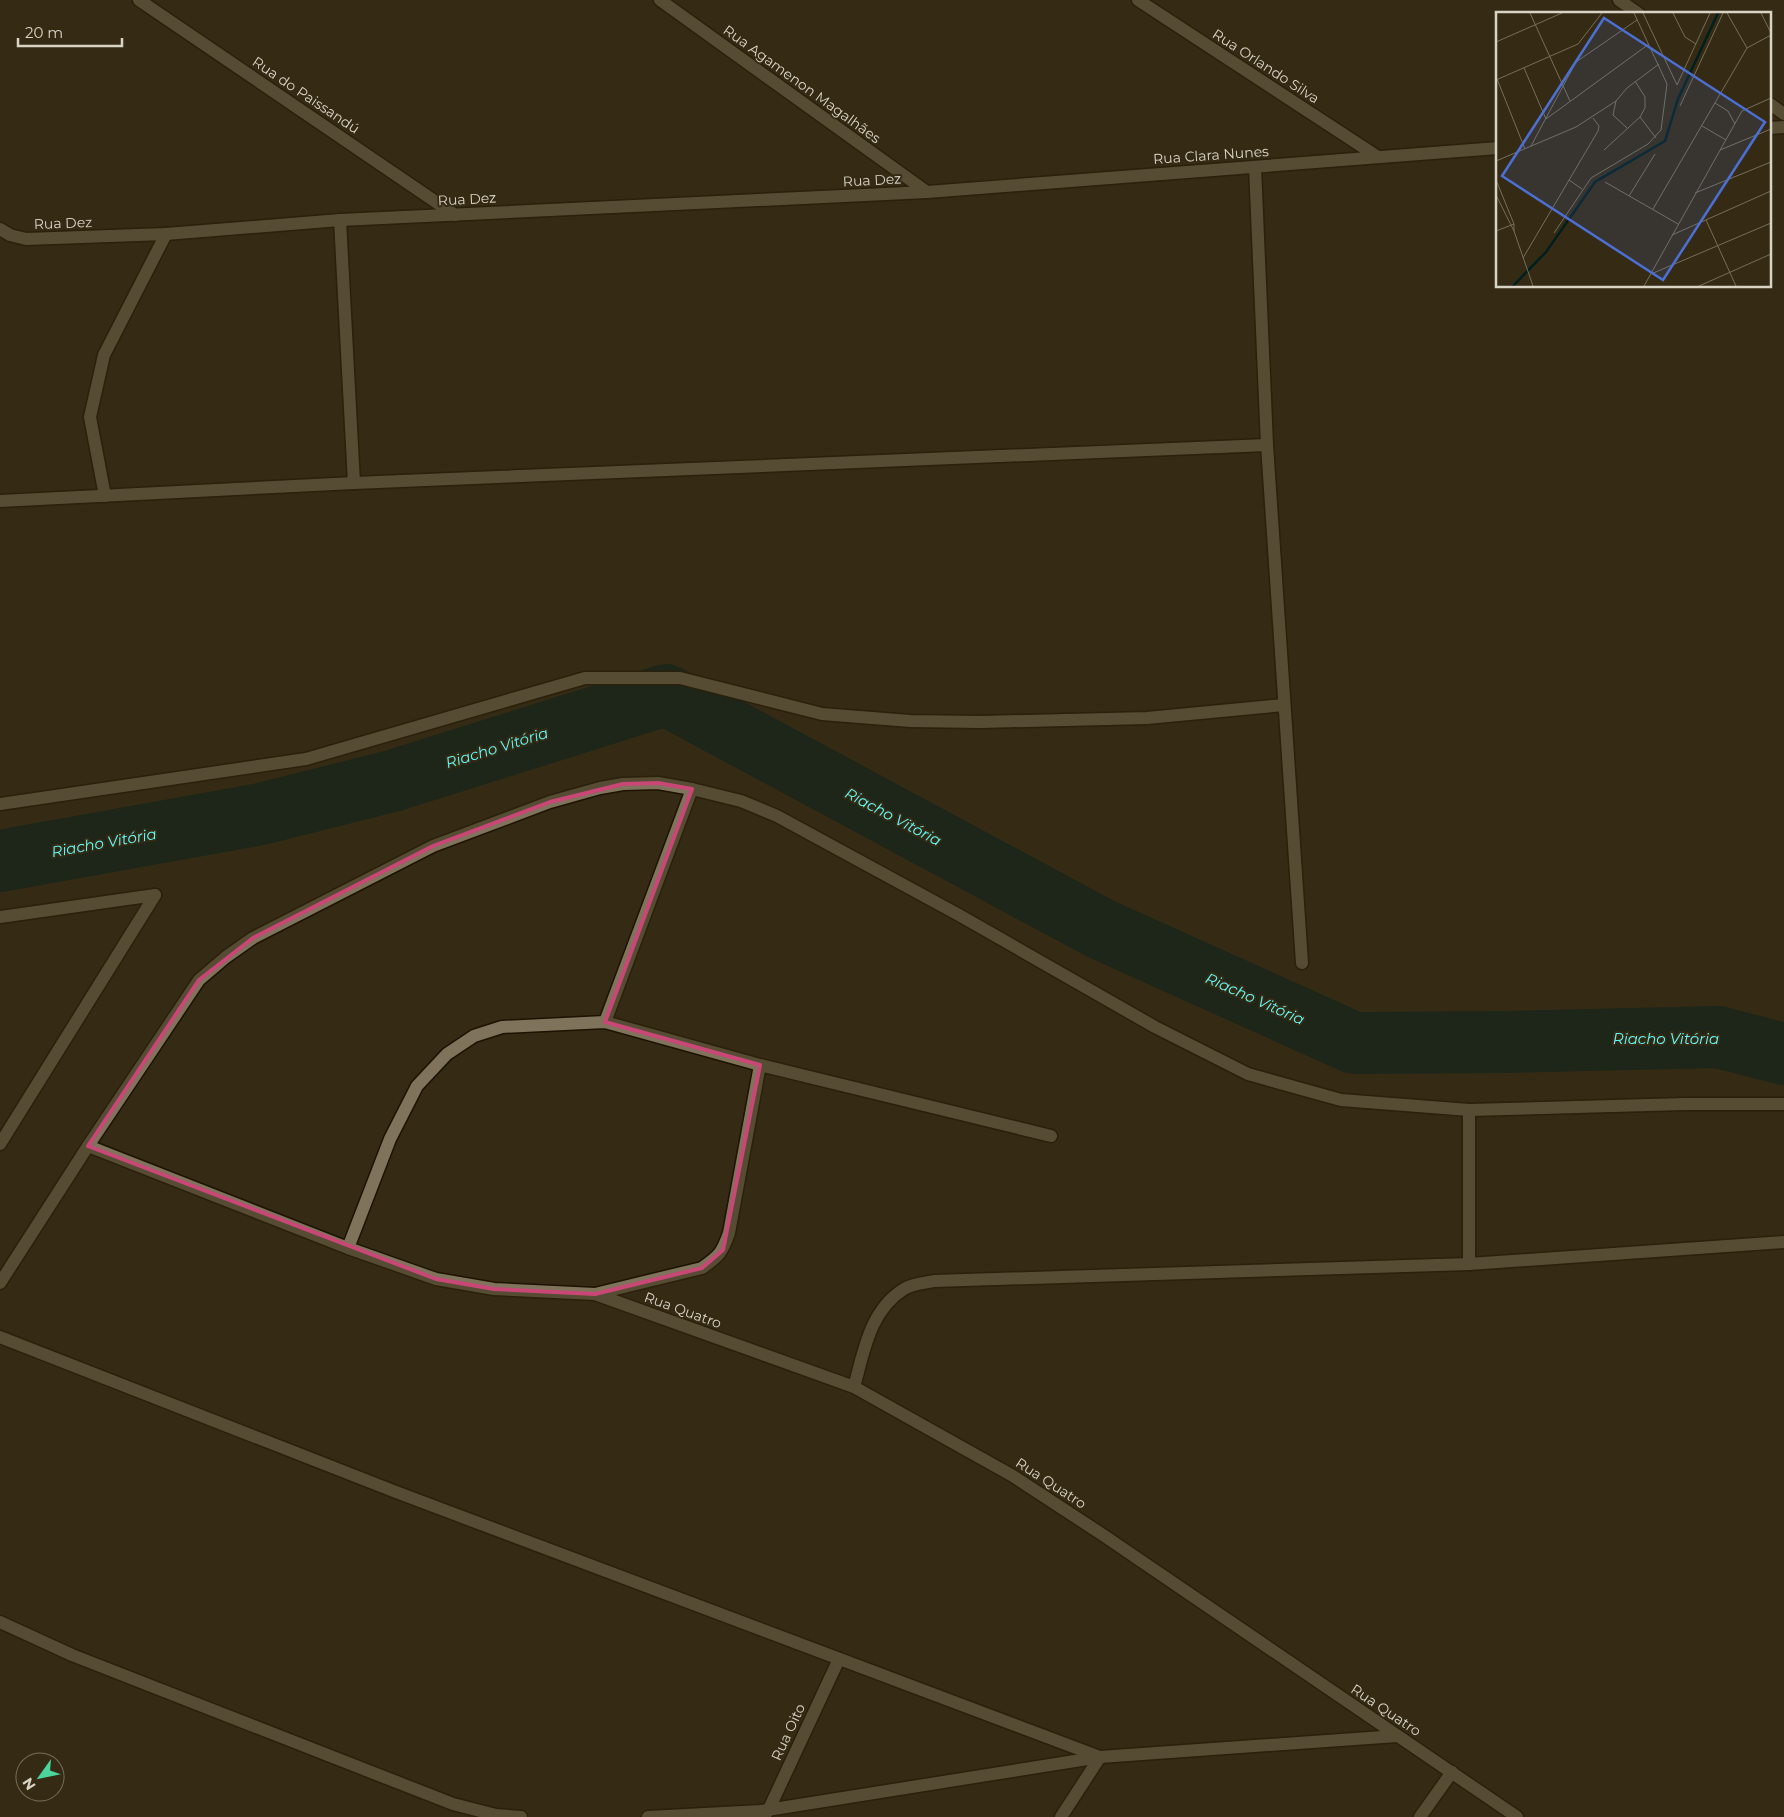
<svg xmlns="http://www.w3.org/2000/svg" width="1784" height="1817" viewBox="0 0 1784 1817" font-family="Montserrat,sans-serif">
<rect width="100%" height="100%" fill="#352b14"/>
<g fill="none" stroke-linecap="round" stroke-linejoin="round">
<path stroke="#001f1f" stroke-width="62" d="M0,861L261,814L392,781L666,695L1101,929L1354,1043L1507,1042L1718,1037L1784,1054"/>
<g stroke="#1d1300" stroke-width="15">
<g id="minor">
<path d="M139,0L455,215"/>
<path d="M660,0L927,192"/>
<path d="M1138,0L1378,157"/>
<path d="M1619,0L1639,14"/>
<path d="M1770,104L1784,114"/>
<path d="M1770,128L1784,127"/>
<path d="M1255,167L1267,445L1302,963"/>
<path d="M340,220L354,483"/>
<path d="M0,229L10,235L26,239L166,234L340,220L927,192L1498,148"/>
<path d="M105,496L90,417L104,355L166,234"/>
<path d="M0,501L354,483L1267,445"/>
<path d="M0,804L306,759L585,678H680L822,714L910,721L981,722L1147,718L1284,705"/>
<path d="M0,917L155,895"/>
<path d="M605,1022L692,789"/>
<path d="M1469,1110V1264"/>
<path d="M0,1144L155,895"/>
<path d="M88,1146L348,1248L436,1279L494,1289L595,1294L702,1268C719,1256 722,1253 729,1233L760,1065"/>
<path d="M348,1248L390,1139L417,1086L447,1054L474,1036L502,1027L605,1022L760,1065L1051,1136"/>
<path d="M0,1283L88,1146L199,980L226,957L253,938L433,846L550,802L600,788L623,784L658,783L692,789L741,801L777,816L959,915L1155,1027L1248,1074L1341,1100L1469,1110L1684,1104H1784"/>
<path d="M595,1294L854,1387L1013,1476L1103,1535L1517,1817"/>
<path d="M0,1337L396,1492L1100,1757L1061,1817"/>
<path d="M854,1387C864,1351 870,1310 904,1289C912,1284 925,1283 934,1281L1469,1264L1784,1242"/>
<path d="M0,1622L72,1655L453,1804L496,1815L521,1817"/>
<path d="M765,1815L769,1809L839,1659"/>
<path d="M648,1817L761,1811L1100,1757L1397,1736"/>
<path d="M1420,1817L1452,1772"/>
</g>
</g>
<use href="#minor" stroke="#7f745b" stroke-width="12"/>
</g>
<path d="M0 0H1784V1817H0ZM658,783L692,789L605,1022L760,1065L723,1250L702,1268L595,1294L494,1289L436,1279L88,1146L199,980L253,938L433,846L550,802L623,784Z" fill="#352b14" fill-opacity=".55" fill-rule="evenodd"/>
<path fill="none" stroke="#c84776" stroke-width="4" stroke-linejoin="round" d="M658,783L692,789L605,1022L760,1065L723,1250L702,1268L595,1294L494,1289L436,1279L88,1146L199,980L253,938L433,846L550,802L623,784Z"/>
<g text-anchor="middle" stroke-width="4" stroke-linejoin="round" paint-order="stroke">
<g font-size="14" fill="#d9d3c6" stroke="#352b14">
<text transform="translate(1266 66) rotate(33)" y="5">Rua Orlando Silva</text>
<text transform="translate(802 84) rotate(36)" y="5">Rua Agamenon Magalhães</text>
<text transform="translate(306 95) rotate(34)" y="5">Rua do Paissandú</text>
<text transform="translate(1211 155) rotate(-4)" y="5">Rua Clara Nunes</text>
<text transform="translate(872 180) rotate(-3)" y="5">Rua Dez</text>
<text transform="translate(467 199) rotate(-3)" y="5">Rua Dez</text>
<text transform="translate(63 223) rotate(-2)" y="5">Rua Dez</text>
<text transform="translate(683 1310) rotate(20)" y="5">Rua Quatro</text>
<text transform="translate(1051 1483) rotate(33)" y="5">Rua Quatro</text>
<text transform="translate(1386 1710) rotate(34)" y="5">Rua Quatro</text>
<text transform="translate(788 1732) rotate(-65)" y="5">Rua Oito</text>
</g>
<g font-size="15" font-style="italic" fill="#5efbfb" stroke="#352b14">
<text transform="translate(497 748) rotate(-17)" y="5">Riacho Vitória</text>
<text transform="translate(893 817) rotate(28)" y="5">Riacho Vitória</text>
<text transform="translate(104 843) rotate(-10)" y="5">Riacho Vitória</text>
<text transform="translate(1255 999) rotate(24)" y="5">Riacho Vitória</text>
<text x="1666" y="1044">Riacho Vitória</text>
</g>
</g>
<g transform="translate(1496 12)">
<rect width="275" height="275" fill="#352b14"/>
<path fill="none" stroke="#001f1f" stroke-width="2.5" d="M17,274L50,240L99,170L169,129L182,87L222,1"/>
<path fill="none" stroke="#776e5b" stroke-width="1" d="M34,1L74,89M147,1L181,73M177,1L189,25L200,32M231,1L251,36M265,1L275,21M0,30L66,1M28,56L50,107L153,32M1,67L29,137M0,68L82,32L106,1M181,73L214,1M219,91L232,99L239,112M184,94L227,1M144,105L160,126M206,114L230,128M131,116L117,103L120,89L131,76L163,52M35,134L80,50L141,8M108,138L144,105L149,96V85L139,69M224,138L275,117M0,149L80,115L120,89M0,168L18,212V219L37,274M73,168L86,177M109,170L182,212M199,181L275,150M0,183L18,219M133,184L159,142M157,197L251,36L275,23M210,208L240,274M0,219L18,212M58,221L95,166L152,132L165,118L171,72L138,1M176,223L275,179M27,246L102,119L103,114L97,106M155,262L275,211M148,274L246,99L275,86M203,274L275,242"/>
<path fill="#4c6fd4" fill-opacity="0.15" stroke="#4c6fd4" stroke-width="2.5" d="M108,6L269,110L167,268L6,164Z"/>
<rect width="275" height="275" fill="none" stroke="#d9d3c6" stroke-width="2.5"/>
</g>
<g transform="translate(40 1777) rotate(237)"><circle r="24" fill="#352b14" stroke="#776e5b"/>
<path d="M0-4L9 19L0 12L-9 19Z" fill="#4bd49b"/>
<text y="-8" font-size="14" font-weight="bold" text-anchor="middle" fill="#d9d3c6">N</text>
</g>
<path d="M18 38v8h104v-8" fill="none" stroke="#d9d3c6" stroke-width="2.5"/>
<text x="25" y="38" font-size="15" fill="#d9d3c6" stroke="#352b14" stroke-width="4" paint-order="stroke">20 m</text>
</svg>
